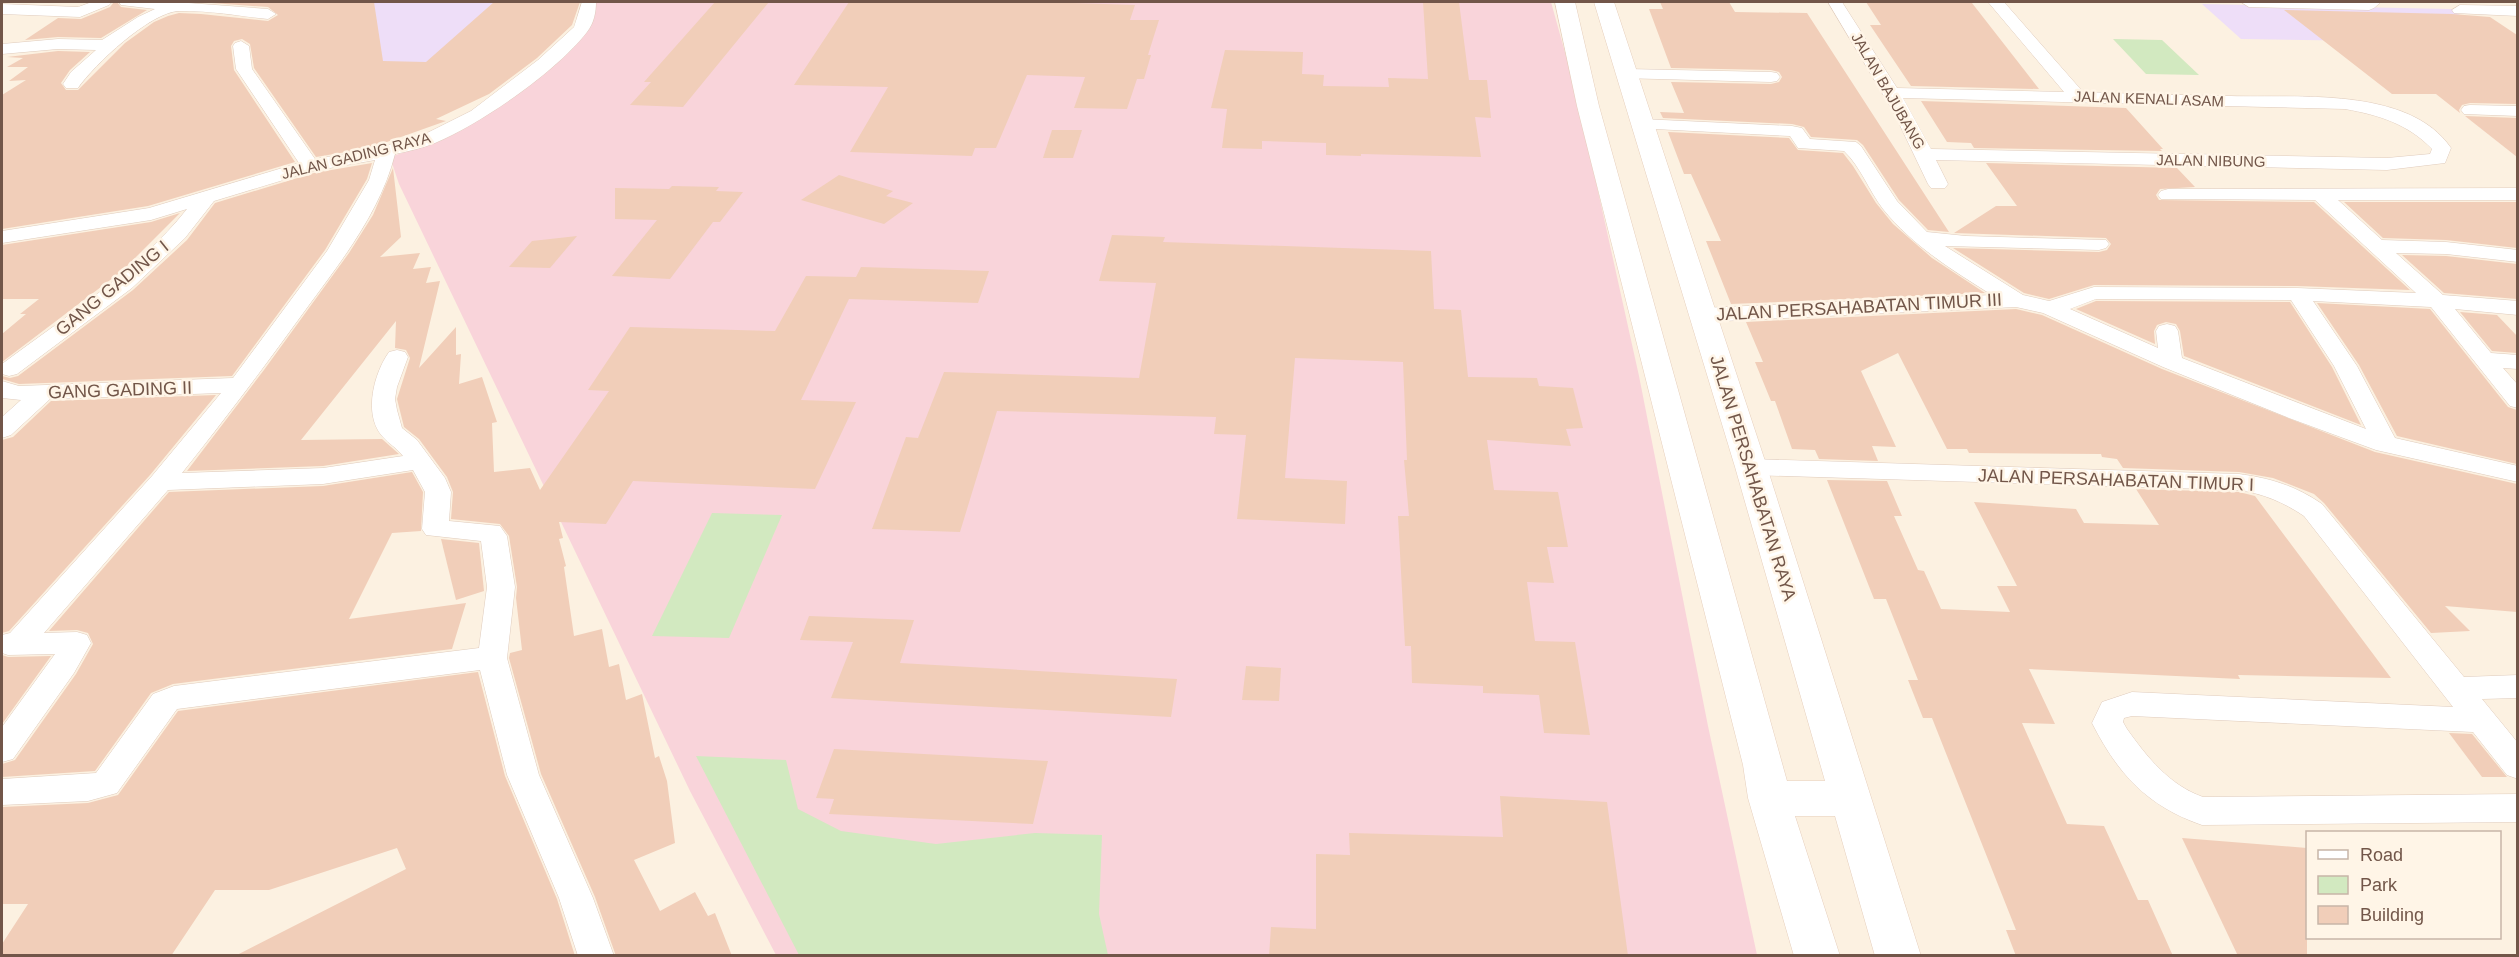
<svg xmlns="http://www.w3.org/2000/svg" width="2519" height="957" viewBox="0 0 2519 957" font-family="Helvetica,sans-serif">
<rect width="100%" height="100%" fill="#fcf1e1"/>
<g fill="#eedef8">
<path d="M329,2H513L423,101L313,12Z"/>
<path d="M2202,4L2451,9L2517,55V77L2470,76L2441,42L2241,39Z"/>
</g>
<path fill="#f9d4da" d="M592,2H1551L1576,92L1639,376L1708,726L1757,955H776L690,791L399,184L390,157L426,145L547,67L591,6Z"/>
<g fill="#d2e9c0">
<path d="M2113,39L2162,40L2199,75L2146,74Z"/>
<path d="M712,513L782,515L729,638L652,636Z"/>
<path d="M696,756L786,760L798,809L841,831L936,844L1035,833L1102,835L1099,914L1108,955H799Z"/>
</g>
<g fill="#f1ceb9">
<path d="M114,2H117L121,7L147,10L101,38L58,37L25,40L58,18L81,19L110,7Z"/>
<path d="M198,2H374L383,61L426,62L494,2H580L572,25L537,58L489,94L436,119L446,121L370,148L316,157L254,68L250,44L242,39L234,41L231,46L234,70L295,162L148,206L2,229V95L26,80L9,81L28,67H7L23,58L7,57L58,51L90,52L70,70L61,83L66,90H78L125,43L154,22L168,16L179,13L201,14L268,21L278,15L268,7Z"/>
<path d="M715,2H769L683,107L630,105L651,82H644Z"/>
<path d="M849,2H1074L1073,3L1135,5L1130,20H1159L1148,55H1151L1144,79H1137L1127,109L1074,108L1085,77L1027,75L996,148H975L972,156L850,152L888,87L794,85Z"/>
<path d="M1423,2H1459L1469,80H1487L1491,118L1475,117L1481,157L1361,154V156L1326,155V143L1262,141V149L1222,148L1227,109L1211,108L1225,50L1303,52L1302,74L1324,75L1323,86L1389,87L1388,78L1428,79Z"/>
<path d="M1660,2H1729L1735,12L1807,13L1949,232L1928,230L1899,200L1863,145L1857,140L1811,137L1804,127L1792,124L1663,118L1660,112L1684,113L1671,82L1771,84L1779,82L1782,77L1779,72L1771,70L1671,68L1649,9H1663Z"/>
<path d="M1866,2L1972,3L2039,89L1911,86L1870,25H1881Z"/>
<path d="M2284,10L2452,14L2490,17L2517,35V104L2470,103L2462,105L2459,110L2460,113L2436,94H2392Z"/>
<path d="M1921,101L2126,108L2163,149H2160L2162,151L1974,148L1971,143L1947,142Z"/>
<path d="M2465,116L2517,118V157Z"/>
<path d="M1052,130H1082L1073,158H1043Z"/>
<path d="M1668,132L1789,138L1798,150L1843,153L1853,166L1876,203L1893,224L1932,258L1985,293L1731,304L1706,241H1721L1691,174H1684Z"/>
<path d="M372,163L367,179L325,250L232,376L19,384L2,379V376L10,378L18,376L133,290L187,240L215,203L314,173Z"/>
<path d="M1986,163L2177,168L2195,187L2160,189L2156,195L2159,200L2314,202L2410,290L2297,286L2094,285L2049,299L2024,293L1953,248L2099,252L2107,250L2111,244L2106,238L1954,233L1996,206H2017Z"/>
<path d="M393,168L401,237L380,257L420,253L413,269L431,267L426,283L440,281L419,368L456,327V355L461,354L459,384L482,377L497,422L492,423L494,472L530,468L540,490L609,391L588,390L630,327L775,331L806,276L856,277L861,267L989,271L978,303L849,299L801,400L856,402L815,489L633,481L606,524L559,522L563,538L559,539L566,566L564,567L574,636L602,629L609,667L619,664L626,700L642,694L655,758L659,756L667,781L675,843L634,860L660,911L695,892L708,916L715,913L732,956H616L595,897L541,774L509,658L510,653L522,650L516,598L517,587L509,536L500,524L451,519L453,492L447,477L419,439L404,427L397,399L410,358L406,350L395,348L396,321L301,440L382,439L399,454L323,466L187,471L264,370L349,253L373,215Z"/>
<path d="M839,175L893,191L886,196L913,203L884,224L801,200Z"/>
<path d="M672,186L719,187L716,191L743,192L720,222H713L670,279L612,276L657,220L615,219V188L669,189Z"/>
<path d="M2344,202H2517V248L2446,240L2383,238Z"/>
<path d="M180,213L122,271L2,362V334L26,314H20L39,299H2V245L151,222Z"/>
<path d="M1112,235L1165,237L1163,242L1431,251L1434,309L1461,310L1468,377L1537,378L1539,386L1573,388L1583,428L1566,429L1571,446L1487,440L1494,490L1558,492L1568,547H1547L1554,583L1527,582L1535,641L1575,642L1590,735L1544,733L1539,695L1483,693V686L1412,683L1411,646H1405L1398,516H1409L1404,460H1407L1403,362L1295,358L1285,478L1347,481L1345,524L1237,519L1246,435L1214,434L1216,417L997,411L960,532L872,529L906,437L918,438L944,372L1139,378L1156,283L1099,281Z"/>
<path d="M577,236L550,268L509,267L532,241Z"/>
<path d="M2402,255L2446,256L2517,264V299L2444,293Z"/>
<path d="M2096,301L2290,302L2332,367L2361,425L2184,356L2180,331L2176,324L2166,322L2157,325L2154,331L2155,344L2076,309Z"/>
<path d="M2317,303L2430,309L2508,407L2517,410V464L2397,436L2359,365Z"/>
<path d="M2016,309L2042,315L2162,369L2375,452L2517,484V612L2445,606L2470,631L2431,633L2324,503L2314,494L2273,478L2239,472L2123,468L2117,459L2102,457L2101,454L1969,453L1967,449H1947L1898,353L1861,371L1896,447L1872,446L1878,461L1819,459L1815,450L1792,449L1775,401H1771L1755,362H1763L1746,322Z"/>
<path d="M2460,312L2497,315L2517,336V353L2492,351Z"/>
<path d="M216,395L150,475L9,631L2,633V440L13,437L51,401Z"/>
<path d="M412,472L423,492L421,531L392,533L349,619L466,603L452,649L173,684L151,693L95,771L2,777V764L15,760L76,674L93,644L88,633L77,630L49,631L169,492L323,486Z"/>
<path d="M1827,480L1887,481L1902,516H1894L1918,570L1924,571L1941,609L2010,612L1997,586H2017L1974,502L2076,509L2084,523L2159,525L2136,489L2239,492L2255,496L2391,678L2238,675L2240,679L2029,669L2055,724L2022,723L2067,824L2104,826L2138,900H2148L2173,956H2016L2006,930H2016L1932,718H1923L1908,680H1918L1886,599H1874Z"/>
<path d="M441,539L479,543L484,591L456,600Z"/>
<path d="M809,616L914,620L900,663L1177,679L1171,717L831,698L853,642L800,640Z"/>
<path d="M2,655L8,657L51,656L2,724Z"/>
<path d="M1246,666L1281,668L1279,701L1242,700Z"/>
<path d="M478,672L505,776L557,899L575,956H235L406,869L397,848L269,890H215L171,956H2V944L28,904H2V807L88,803L118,795L178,711Z"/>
<path d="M2449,733L2472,734L2507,777H2482Z"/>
<path d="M834,749L1048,761L1033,824L829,814L834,799L816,798Z"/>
<path d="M1500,796L1607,802L1628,956H1269L1271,927L1316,929V854L1350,855L1349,833L1503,837Z"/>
<path d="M2182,838L2307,848V956H2238Z"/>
</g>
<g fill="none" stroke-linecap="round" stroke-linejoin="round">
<g stroke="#e0ccbd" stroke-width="1">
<g id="street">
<path d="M92,2H112L109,5L80,17L2,14V4L78,7Z"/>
<path d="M119,2H175L268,9L276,14L268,19C239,16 208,10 179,11C150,12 94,65 78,88H66L63,84L71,72L96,50L58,49L2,54V44L58,39L102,40L138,17L155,9L121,5Z"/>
<path d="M582,2H596C596,12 594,23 587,32C556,72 482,123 435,143C423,148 409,151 395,154C381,210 343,259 309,305C268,362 226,418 182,473L323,468L403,456C397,448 389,444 382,436C363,414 374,373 389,352L397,350L405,352L408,357L397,387L395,399L397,410L402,428L417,440L445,478L451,492L449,521L500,526L507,536L515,587L507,658L539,775L593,898L614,956H578L559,898L507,775L480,670L177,709L117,793L88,801L2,805V779L96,773L153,694L174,686L479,648L487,587L481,541L426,535L422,529L425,492L413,470L323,484L168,490L44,633L77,632L87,635L91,643L74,673L13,759L2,762V727L55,654L8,655L2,653V635L10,633L152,476L221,393L50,399L11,435L2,438V417L21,400L2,398V381L19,386L233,378L327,251L369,180L375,160L313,171L214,201L185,238L132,288L17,374L9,376L2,374V364C66,316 137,272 187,209L151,220L2,243V231L149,208L299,163L236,69L233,46L235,43L241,41L249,46L252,69L315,159L370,150L421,136L471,111L538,60L574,27Z"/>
<path d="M1828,2H1842L1897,88L2064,92L1988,2H2004L2083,92C2132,94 2181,95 2231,96C2296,98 2409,86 2451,148L2445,163L2387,170L1936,160L1948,184L1945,188H1931L1928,184L1894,113ZM1903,98L2345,109C2379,115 2408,124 2432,149L2430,154L2387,158L1931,149Z"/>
<path d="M2241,2H2381L2374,8L2369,10L2249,7Z"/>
<path d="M2460,5L2518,6V16L2454,13L2452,10Z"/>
<path d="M1626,69L1771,72L1777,73L1780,77L1777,81L1771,82L1620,78L1618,74L1620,70Z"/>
<path d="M2470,105L2518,106V116L2464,114L2461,110L2464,106Z"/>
<path d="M1641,119L1792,126L1802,128L1810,139L1856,142L1861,146L1897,201L1927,232L1966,236L2106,240L2109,244L2106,248L2099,250L1945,246L2023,295L2049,301L2094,287L2297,288L2416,293L2315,200L2161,199L2158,195L2161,191L2168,189L2518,188V200H2338L2382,240L2446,242L2518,250V262L2446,254L2396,253L2443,295L2518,301V315L2455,309L2491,353L2518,355V369L2503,368L2518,385V408L2510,406L2431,307L2313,301L2357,366L2395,438L2518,466V482L2376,450L2289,418L2163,367L2043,313L2016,307L1702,322L1694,320L1691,315L1694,310L1702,308L1992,295C1952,270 1913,246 1883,209C1869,191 1861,167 1844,151L1798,148L1790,136L1635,128L1632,124L1635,120ZM2096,299L2291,300L2334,366L2366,429L2182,358L2178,331L2175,326L2167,324L2159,326L2156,331L2158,348L2070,309Z"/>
<path d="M1751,459L2239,474C2270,478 2296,486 2322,504L2464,677L2518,675V698L2482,699L2518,743V779L2507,775L2473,732L2132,716L2124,718L2123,722L2127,729C2147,757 2169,785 2203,797L2518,794V822L2202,825C2147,806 2118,774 2092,723L2102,702L2132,692L2453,707L2304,516C2283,502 2264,494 2239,490L1751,475L1742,473L1738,467L1742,461Z"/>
</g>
</g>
<g stroke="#e6cfbd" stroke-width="1">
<path id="secondary" d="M1555,2H1575L1599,106L1787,781H1825L1735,467L1594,2H1614L1767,467L1921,956H1875L1835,816H1795L1840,956H1794L1748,798L1743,765L1577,106Z"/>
</g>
<use href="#street" fill="#fff" fill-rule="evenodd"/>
<use href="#secondary" fill="#fff" fill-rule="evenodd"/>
</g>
<g text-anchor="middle" stroke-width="5" stroke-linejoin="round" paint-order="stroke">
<g font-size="15" fill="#725649" stroke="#fff5e7">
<text transform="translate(1888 91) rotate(60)" y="5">JALAN BAJUBANG</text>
<text transform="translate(2149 99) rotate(2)" y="5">JALAN KENALI ASAM</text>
<text transform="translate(356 156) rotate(-14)" y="5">JALAN GADING RAYA</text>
<text transform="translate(2211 161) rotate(1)" y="5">JALAN NIBUNG</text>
</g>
<g font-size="18" fill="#725649" stroke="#fff5e7">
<text transform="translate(112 288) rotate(-39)" y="6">GANG GADING I</text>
<text transform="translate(1859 307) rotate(-3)" y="6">JALAN PERSAHABATAN TIMUR III</text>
<text transform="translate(120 390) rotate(-2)" y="6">GANG GADING II</text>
<text transform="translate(1753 478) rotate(73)" y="6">JALAN PERSAHABATAN RAYA</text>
<text transform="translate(2116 480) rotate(2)" y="6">JALAN PERSAHABATAN TIMUR I</text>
</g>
</g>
<rect width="2519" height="957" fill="none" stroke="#725649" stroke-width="6"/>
<rect x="2306" y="831" width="195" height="108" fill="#fff5e7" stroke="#c7b5a8" stroke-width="1.5"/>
<rect x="2318" y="850" width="30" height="9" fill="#ffffff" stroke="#c7b5a8" stroke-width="1.5"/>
<text x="2360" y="861" font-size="18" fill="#725649">Road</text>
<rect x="2318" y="876" width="30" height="18" fill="#d2e9c0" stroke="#c7b5a8" stroke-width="1.5"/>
<text x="2360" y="891" font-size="18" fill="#725649">Park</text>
<rect x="2318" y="906" width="30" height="18" fill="#f1ceb9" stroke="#c7b5a8" stroke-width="1.5"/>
<text x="2360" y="921" font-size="18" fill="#725649">Building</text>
</svg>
